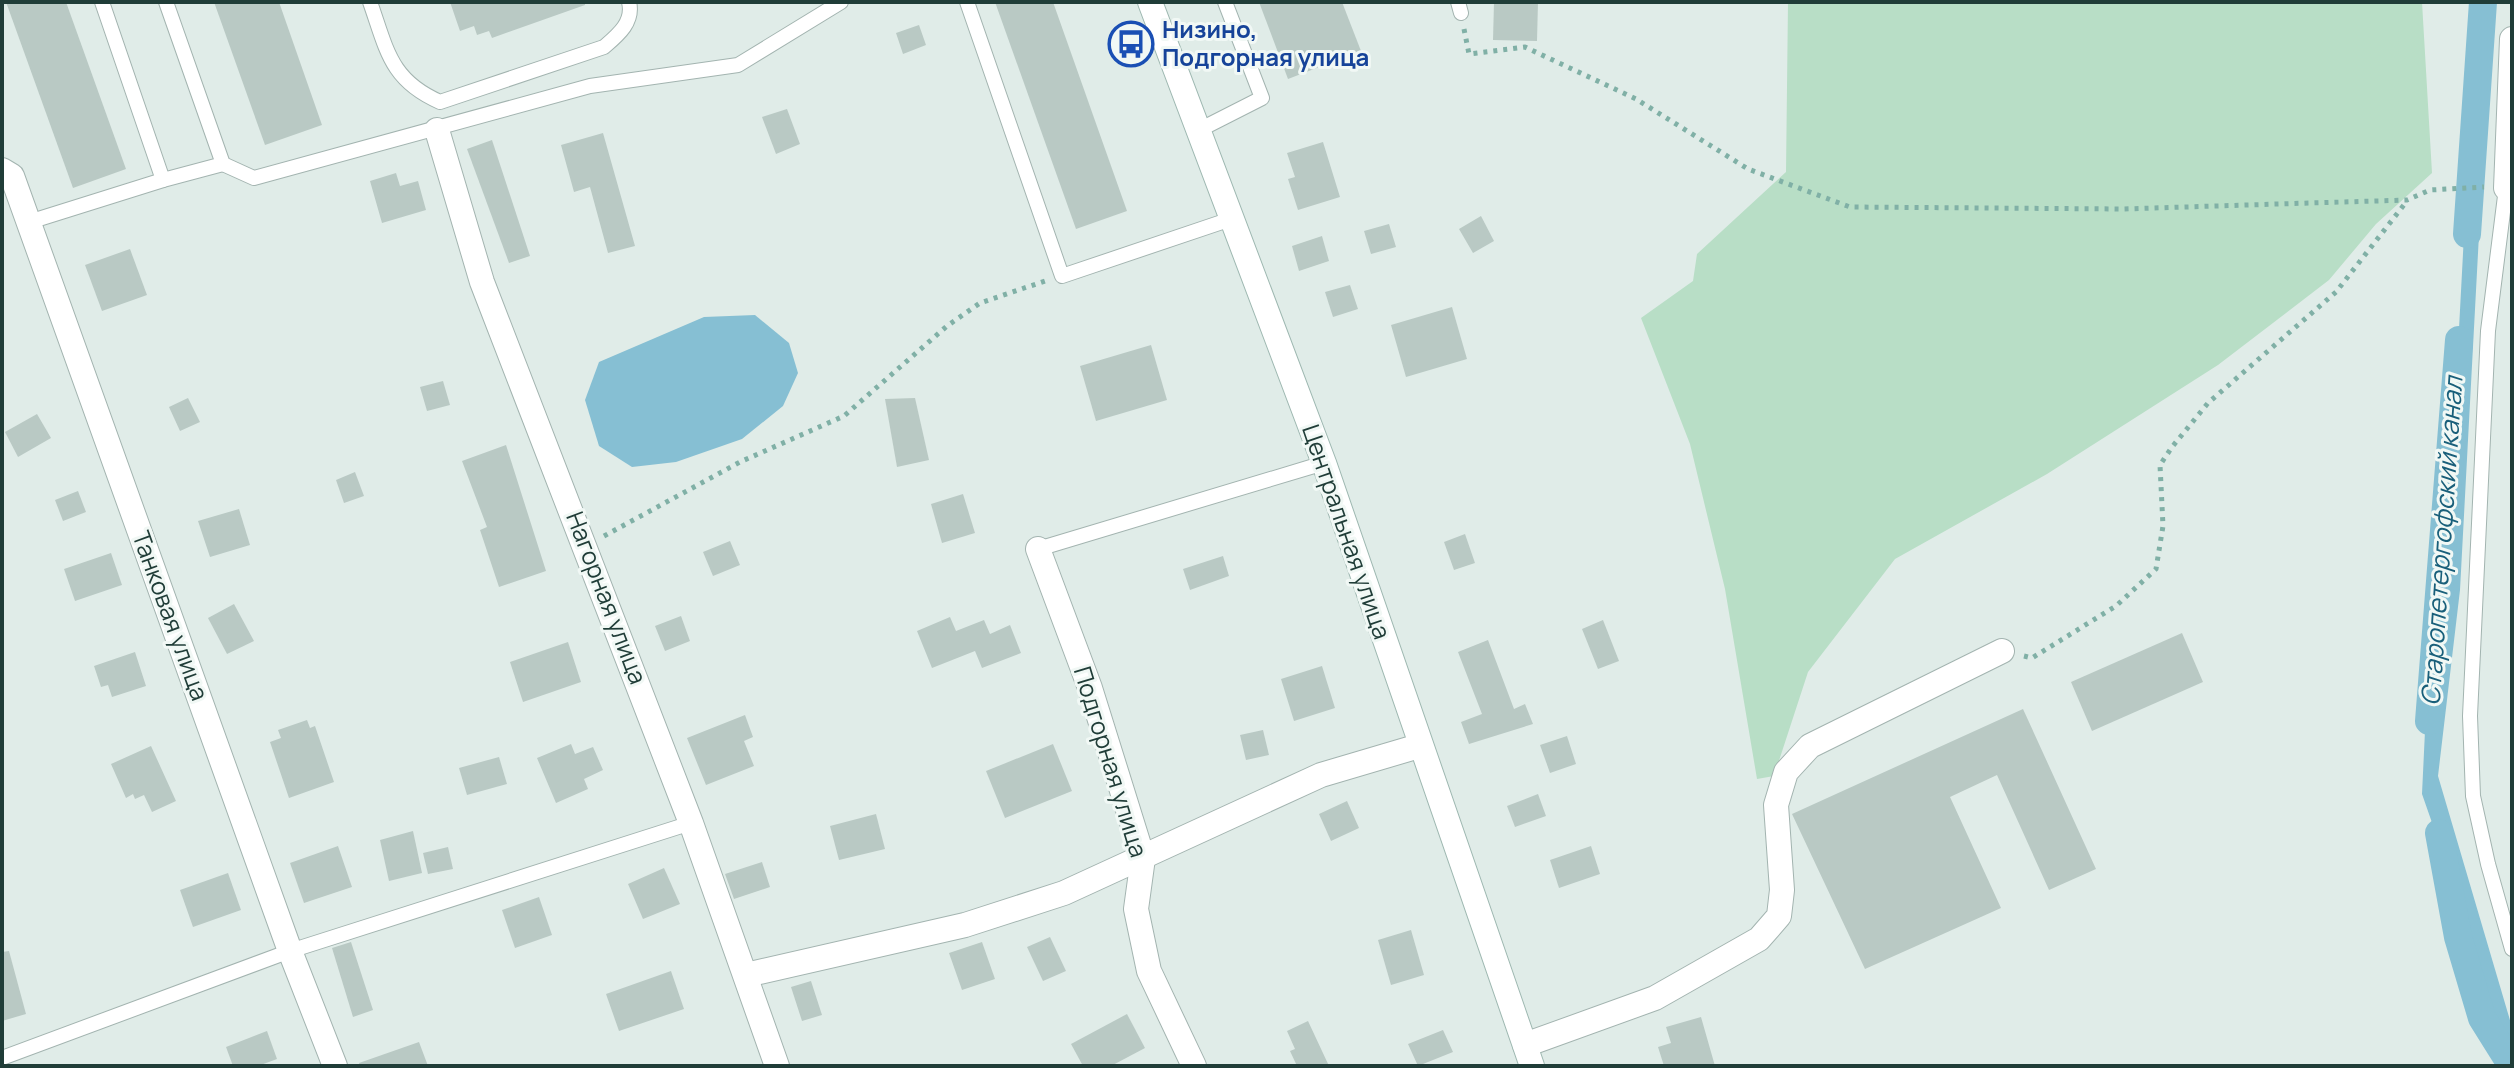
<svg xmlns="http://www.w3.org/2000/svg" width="2514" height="1068" viewBox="0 0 2514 1068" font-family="Manrope,sans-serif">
<rect width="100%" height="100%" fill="#e0ece8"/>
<path fill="#b8dec6" d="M1788,2H2422L2432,173L2376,224L2329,280L2218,365L2047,474L1895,559L1808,672L1774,776L1757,779L1725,589L1690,444L1641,318L1693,281L1697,254L1786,172Z"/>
<g fill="#86bfd3">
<path d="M2466,197H2481L2460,590L2438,776L2512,1027V1060L2478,992L2452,880L2422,794L2425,731L2447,555Z"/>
<path d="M755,315L789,343L798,373L783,406L742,439L676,462L632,467L599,446L585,400L599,362L704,317Z"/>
</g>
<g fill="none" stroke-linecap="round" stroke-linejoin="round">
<g stroke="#86bfd3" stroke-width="28">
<path d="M2467,234L2483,2"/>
<path d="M2429,721L2459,340"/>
<path d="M2439,833L2458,937L2482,1018L2512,1066"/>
</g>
</g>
<g fill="#b9c9c4">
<path d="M6,2H66L126,169L73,188Z"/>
<path d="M214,2H279L322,125L265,145Z"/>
<path d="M450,2H585V5L492,38L489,31L477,35L474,26L460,31Z"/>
<path d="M995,2H1053L1127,211L1076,229Z"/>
<path d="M1259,2H1342L1361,51L1288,79Z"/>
<path d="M1494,2H1538L1537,41L1493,40Z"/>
<path d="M919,25L926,45L903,54L896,33Z"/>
<path d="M787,109L800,144L776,154L762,117Z"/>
<path d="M603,133L635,246L608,253L590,187L574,192L561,145Z"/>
<path d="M492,140L530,256L509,263L467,149Z"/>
<path d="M1323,142L1340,197L1298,210L1288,179L1295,177L1287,153Z"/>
<path d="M396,173L400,186L418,181L426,210L382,223L370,181Z"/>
<path d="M1481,216L1494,241L1473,253L1459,229Z"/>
<path d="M1389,224L1396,247L1371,254L1364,231Z"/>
<path d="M1322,236L1329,261L1299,271L1292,246Z"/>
<path d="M130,249L147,295L102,311L85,265Z"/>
<path d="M1350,285L1358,309L1333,317L1325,292Z"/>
<path d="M1452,307L1467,359L1406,377L1391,325Z"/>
<path d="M1151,345L1167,400L1096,421L1080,366Z"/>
<path d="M443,381L450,405L427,411L420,387Z"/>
<path d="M188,398L200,422L180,431L169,407Z"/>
<path d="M915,398L929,460L897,467L885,399Z"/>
<path d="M37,414L51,438L18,457L5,432Z"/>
<path d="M506,445L546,571L499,587L480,530L487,527L462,461Z"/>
<path d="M355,472L364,496L344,503L336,480Z"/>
<path d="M78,491L86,512L63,521L55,500Z"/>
<path d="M963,494L975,533L942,543L931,504Z"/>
<path d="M239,509L250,545L210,557L198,521Z"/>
<path d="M1465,534L1475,563L1454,570L1444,542Z"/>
<path d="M730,541L740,565L713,576L703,552Z"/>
<path d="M111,553L122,585L75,601L64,569Z"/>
<path d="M1223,556L1229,576L1190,590L1183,569Z"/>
<path d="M234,604L254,641L227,654L208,618Z"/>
<path d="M681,616L690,641L665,651L655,626Z"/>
<path d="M950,617L956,631L984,620L990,634L1010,625L1021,653L982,668L975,651L932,668L917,631Z"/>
<path d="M1603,620L1619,661L1598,669L1582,629Z"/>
<path d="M2182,633L2203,682L2092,731L2071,682Z"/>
<path d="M1488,640L1514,709L1525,704L1533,724L1469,744L1461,722L1482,714L1458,652Z"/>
<path d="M568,642L581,682L523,702L510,662Z"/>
<path d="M135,652L146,686L112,697L108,685L101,687L94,666Z"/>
<path d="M1322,666L1335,708L1294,721L1281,679Z"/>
<path d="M2023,709L2096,869L2049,890L1997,775L1950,797L2001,908L1865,969L1792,814Z"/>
<path d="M745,715L753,737L744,741L754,766L706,785L687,738Z"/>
<path d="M307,720L310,728L315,726L334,782L289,798L270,742L281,738L278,730Z"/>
<path d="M1263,730L1269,755L1246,760L1240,735Z"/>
<path d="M1567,736L1576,764L1550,773L1540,745Z"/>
<path d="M571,744L575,754L593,747L603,770L584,779L588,789L556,803L537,758Z"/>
<path d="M1053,744L1072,791L1005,818L986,771Z"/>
<path d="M151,746L176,801L152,812L144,795L135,799L133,794L126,798L111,764Z"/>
<path d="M499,757L507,784L467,795L459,768Z"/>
<path d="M1538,794L1546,816L1515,827L1507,806Z"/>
<path d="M1347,801L1359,828L1331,841L1319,814Z"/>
<path d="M876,814L885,849L839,860L830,826Z"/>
<path d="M413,831L422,873L389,881L380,840Z"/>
<path d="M338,846L352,887L304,903L290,863Z"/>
<path d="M1591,846L1600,874L1559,888L1550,860Z"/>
<path d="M448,847L453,869L428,874L423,853Z"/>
<path d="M762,862L770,887L734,899L725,874Z"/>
<path d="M664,868L680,904L643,919L628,884Z"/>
<path d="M228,873L241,910L193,927L180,890Z"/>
<path d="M539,897L552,935L515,948L502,910Z"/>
<path d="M1411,930L1424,975L1391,985L1378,940Z"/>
<path d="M1050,937L1066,971L1043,981L1027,947Z"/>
<path d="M351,942L373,1010L353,1017L332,948Z"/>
<path d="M982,942L995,979L962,990L949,953Z"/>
<path d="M9,951L26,1014L2,1021V952Z"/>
<path d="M671,971L684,1009L619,1031L606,994Z"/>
<path d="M811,981L822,1015L802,1021L791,987Z"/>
<path d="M1127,1014L1145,1048L1111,1066H1083L1071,1044Z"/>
<path d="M1701,1017L1715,1066H1664L1658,1047L1671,1043L1666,1027Z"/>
<path d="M1308,1021L1329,1066H1297L1290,1051L1295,1049L1287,1031Z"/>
<path d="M1443,1030L1453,1052L1418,1066L1408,1044Z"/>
<path d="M267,1031L277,1059L258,1066H233L226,1047Z"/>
<path d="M419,1042L428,1066H360L359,1063Z"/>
</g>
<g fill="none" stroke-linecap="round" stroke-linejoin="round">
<g stroke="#a3b4b0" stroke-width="16">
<g id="lane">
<path d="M102,2L163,180L223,164"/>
<path d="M166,2L223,164L254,178L590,86L738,65L841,2"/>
<path d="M370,2C387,50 390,80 440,102L604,47C618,35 634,22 629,2"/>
<path d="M967,2L1062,276L1234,218"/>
<path d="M1458,2L1461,13"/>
<path d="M1199,130L1262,98L1225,2"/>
<path d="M2506,188L2488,331L2470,716L2473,796L2488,864L2512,949"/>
<path d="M29,222L163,180"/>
<path d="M1038,549L1324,463"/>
<path d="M2,1058L290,951L691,823"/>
</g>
</g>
<g stroke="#a3b4b0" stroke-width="26">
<g id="street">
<path d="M2512,39L2506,188L2512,186"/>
<path d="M437,130L482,282L691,823L777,1066"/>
<path d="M2,170L12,176L290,951L335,1066"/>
<path d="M1038,549L1090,688L1143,858L1136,909L1149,971L1194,1066"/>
<path d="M746,975L965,925L1064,893L1321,775L1419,746"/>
<path d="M1525,1045L1655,998L1759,939L1779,916L1782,890L1776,805L1786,772L1810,746L2002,651"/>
</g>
</g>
<g stroke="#9eb8b1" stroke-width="26">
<path id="secondary" d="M1150,2L1324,463L1532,1066"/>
</g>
<g stroke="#80b0a6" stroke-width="5" stroke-dasharray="4 6" stroke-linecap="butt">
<path d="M1464,29L1469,54L1525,47L1636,99L1748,169L1850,207L2123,209L2278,204L2407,200L2430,190L2484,187"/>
<path d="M604,536L740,462L844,416L947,326L980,303L1045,281"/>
<path d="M2024,656L2032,658L2116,606L2156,569L2163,526L2160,465L2172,447L2208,403L2336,292L2407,201"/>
</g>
<use href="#lane" stroke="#fff" stroke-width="14"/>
<use href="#street" stroke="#fff" stroke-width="24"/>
<use href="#secondary" stroke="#fff" stroke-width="24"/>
</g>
<defs>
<g id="bus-ring" transform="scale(2.3)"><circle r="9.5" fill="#f1f8f5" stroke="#1a4fb4" stroke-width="1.5"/><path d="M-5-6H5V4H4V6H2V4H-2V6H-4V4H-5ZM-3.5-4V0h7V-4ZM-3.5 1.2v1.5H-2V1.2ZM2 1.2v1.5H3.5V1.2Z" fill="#1a4fb4"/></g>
</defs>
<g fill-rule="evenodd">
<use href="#bus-ring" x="1131" y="44"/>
</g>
<g text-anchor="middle" stroke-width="6" stroke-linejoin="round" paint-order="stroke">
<g font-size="24" font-weight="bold" fill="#164399" stroke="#f1f8f5" text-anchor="start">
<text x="1162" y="38">Низино,<tspan x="1162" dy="28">Подгорная улица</tspan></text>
</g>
<g font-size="24" fill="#203d38" stroke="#f1f8f5">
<text transform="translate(1346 532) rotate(71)" y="8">Центральная улица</text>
<text transform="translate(606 598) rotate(69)" y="8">Нагорная улица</text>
<text transform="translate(170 616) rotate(70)" y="8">Танковая улица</text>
<text transform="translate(1110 762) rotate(73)" y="8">Подгорная улица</text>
</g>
<g font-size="26" font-style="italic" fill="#195f7a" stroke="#f1f8f5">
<text transform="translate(2442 541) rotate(-86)" y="9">Старопетергофский канал</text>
</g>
</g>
<rect width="2514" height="1068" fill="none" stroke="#203d38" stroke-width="8"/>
</svg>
